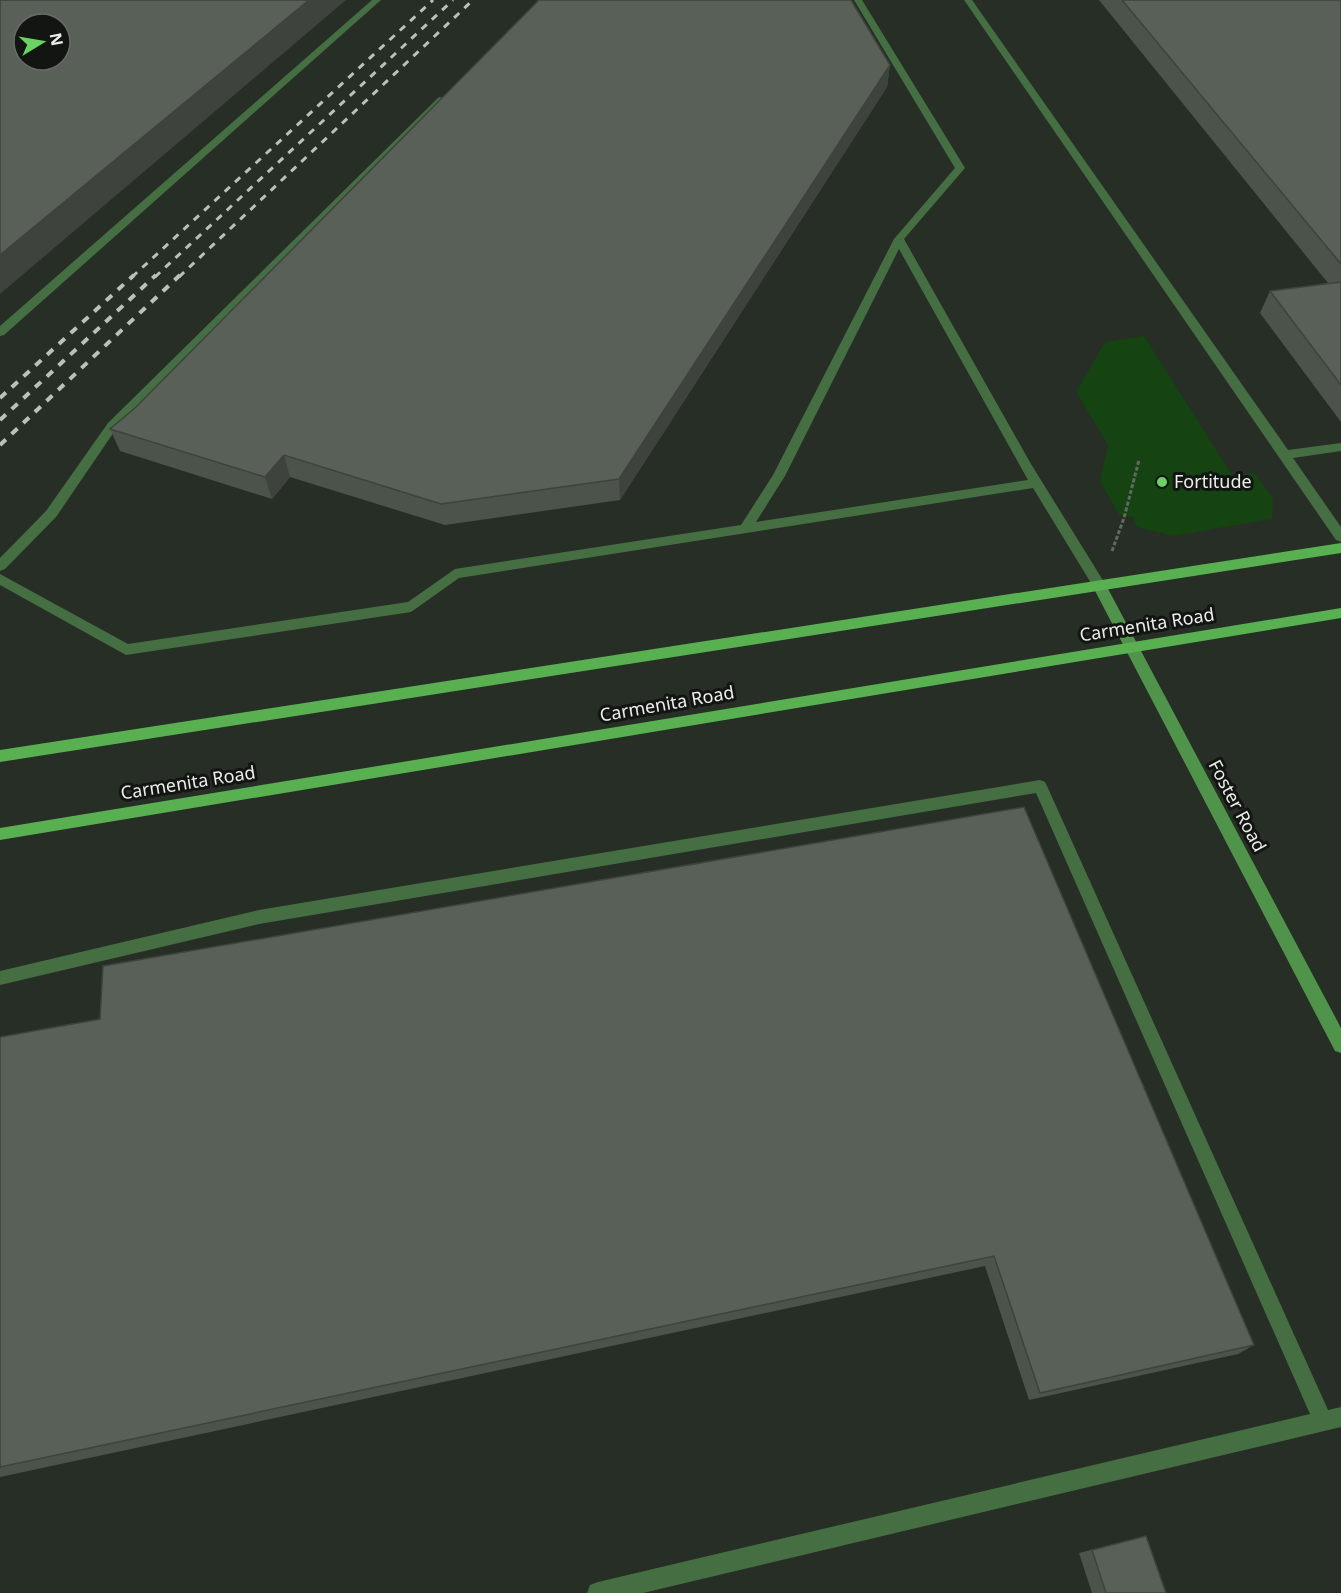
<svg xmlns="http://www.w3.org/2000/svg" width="1341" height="1593" viewBox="0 0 1341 1593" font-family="'Noto Sans',sans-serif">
<rect width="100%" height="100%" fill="#272e26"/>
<path fill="#154312" d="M1144,336L1232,475L1255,473L1273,499L1272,519L1172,536L1137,527L1133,517L1119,515L1100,481L1108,445L1076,392L1105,342Z"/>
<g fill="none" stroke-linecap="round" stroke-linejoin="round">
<path stroke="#626961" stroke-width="3" stroke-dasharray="4 2" stroke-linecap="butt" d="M1112,551L1124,518L1139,460"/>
<g fill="#456f42" fill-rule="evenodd">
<path d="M372,0H381L4,335L0,336V326Z"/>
<path d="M854,0H862L965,168L904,239L1031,464L1104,582L1106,585L1104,588H1094L1033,488L459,578L411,612L126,655L0,585V574L128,644L408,602L455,569L741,525L773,475L894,239L955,168ZM899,249L1028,480L756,522L785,476Z"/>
<path d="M964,0H972L1288,450L1341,443V451L1293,458L1341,527V542L1336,540Z"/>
<path d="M439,97L447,99L116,429L56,517L5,569L0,571V558L46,511L108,423Z"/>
<path d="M1040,780L1045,782L1047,786L1328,1410L1341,1407V1427L643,1593H587L590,1585L598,1582L1310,1414L1036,793L259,924L0,985V971L259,910Z"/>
</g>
<path fill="#50944b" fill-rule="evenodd" d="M1099,580L1106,585L1341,1028V1053L1335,1051L1092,585Z"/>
<g fill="#58b051" fill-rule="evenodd">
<path d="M1341,543V553L0,762V750Z"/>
<path d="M1341,608V618L0,840V828Z"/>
</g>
<g stroke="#bbc0ba" stroke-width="3" stroke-dasharray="7 7" stroke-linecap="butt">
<path d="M132,277L433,0"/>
<path d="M155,277L453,0"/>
<path d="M179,277L473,0"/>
</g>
<g stroke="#bbc0ba" stroke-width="4" stroke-dasharray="8 8" stroke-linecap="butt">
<path d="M0,398L134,275"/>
<path d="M0,420L156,275"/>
<path d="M0,445L180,275"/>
</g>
</g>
<g fill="#4c534b">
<path d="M1099,0H1341V422L1260,313L1270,291L1328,283Z"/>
<path d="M890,65L887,87L620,500L445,525L290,477L272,499L120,451L110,429Z"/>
<path d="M1024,807L1254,1345L1238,1354L1029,1400L985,1266L0,1477V1037L100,1019Z"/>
<path d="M1146,1536L1166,1593H1092L1079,1553Z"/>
</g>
<g fill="#3e433d">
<path d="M309,0H346L0,294V255Z"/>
<path d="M890,65L887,87L620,500L619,479Z"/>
<path d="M284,455L290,477L272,499L265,477Z"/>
</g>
<g fill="#586057" stroke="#3e433d" stroke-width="1.5" fill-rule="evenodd">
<path d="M0,0H309L0,255ZM24,24H60V60H24Z"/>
<path d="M539,0H851L890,65L619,479L441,504L284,455L265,477L110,429L135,408Z"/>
<path d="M1122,0H1341V264Z"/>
<path d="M1341,282V385L1270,291Z"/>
<path d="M1024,807L1254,1345L1040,1393L994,1256L0,1467V1037L100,1019L103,966Z"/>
<path d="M1146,1536L1166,1593H1106L1092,1550Z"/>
</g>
<circle fill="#6ad363" stroke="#121511" stroke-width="2" cx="1162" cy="482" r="6"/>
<g text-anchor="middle" stroke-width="6" stroke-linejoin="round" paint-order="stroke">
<g font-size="18" fill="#eaefea" stroke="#121511" text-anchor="start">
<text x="1174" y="488">Fortitude</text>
</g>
<g font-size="18" fill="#eaefea" stroke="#121511">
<text transform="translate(1147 625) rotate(-9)" y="6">Carmenita Road</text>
<text transform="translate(667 704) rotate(-10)" y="6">Carmenita Road</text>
<text transform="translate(188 783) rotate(-9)" y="6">Carmenita Road</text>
<text transform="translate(1237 806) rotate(62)" y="6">Foster Road</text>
</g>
</g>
<g transform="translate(42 42) rotate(79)"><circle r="28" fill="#121511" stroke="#686c68" stroke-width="1.5"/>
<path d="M0-4.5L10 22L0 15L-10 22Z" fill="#6ad363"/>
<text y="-9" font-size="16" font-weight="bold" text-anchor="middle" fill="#eaefea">N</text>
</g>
</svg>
